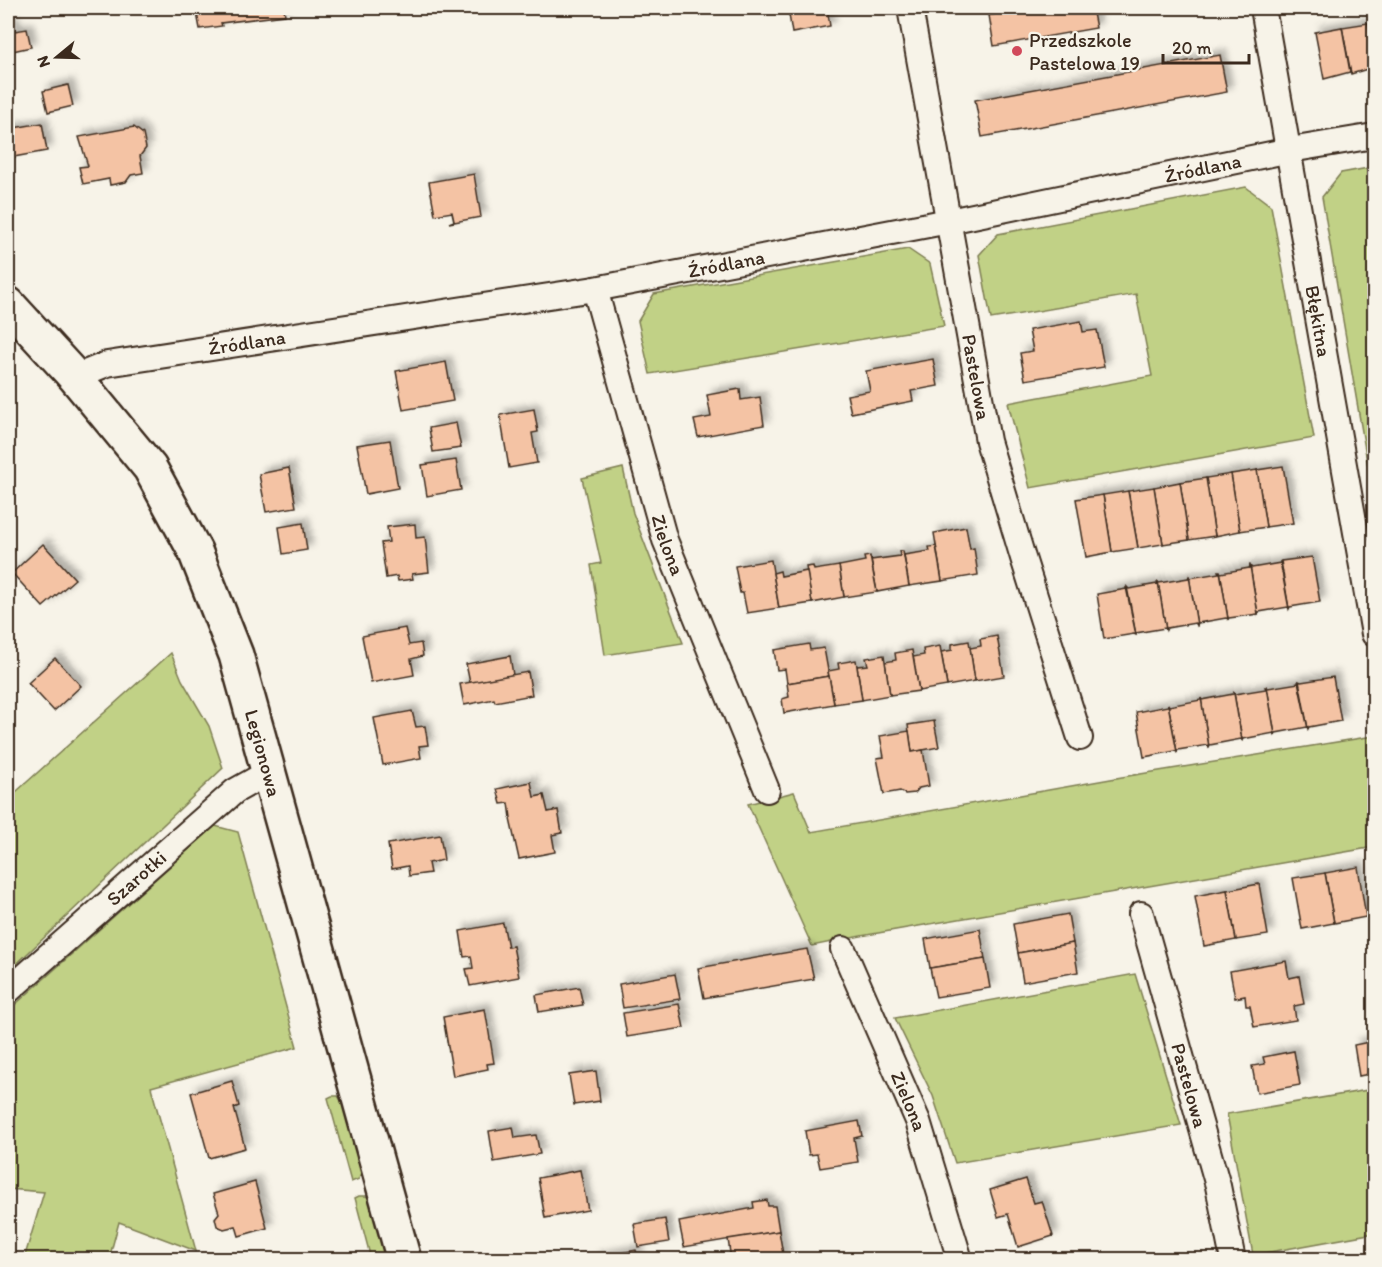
<svg xmlns="http://www.w3.org/2000/svg" width="1382" height="1267" viewBox="0 0 1382 1267" font-family="Itim,sans-serif">
<defs>
<filter id="shadow"><feDropShadow dx="5.5" dy="-5.5" stdDeviation="3" flood-color="#0004"/></filter>
</defs>
<rect width="100%" height="100%" fill="#f7f3e8"/>
<filter id="ink" filterUnits="userSpaceOnUse"><feTurbulence type="fractalNoise" baseFrequency=".0167" numOctaves="2"/><feDisplacementMap in="SourceGraphic" scale="12" xChannelSelector="R" yChannelSelector="G"/><feConvolveMatrix kernelMatrix="1 2 1 2 8 2 1 2 1" color-interpolation-filters="sRGB"/></filter>
<g filter="url(#ink)">
<g fill="#c1d186" stroke="#7e7e52" stroke-width="1.5">
<path d="M1374,167V502L1322,197L1341,173Z"/>
<path d="M1246,187L1271,206L1314,438L1030,488L1008,403L1152,376L1136,294L991,319L979,255L998,234Z"/>
<path d="M908,249L930,264L944,326L650,374L638,321L654,294Z"/>
<path d="M623,468L633,513L683,643L605,655L591,565L601,563L582,478Z"/>
<path d="M171,653L182,680L209,726L223,768L8,972V799Z"/>
<path d="M1374,736V847L861,936L812,946L748,804L794,792L811,832L1122,777Z"/>
<path d="M215,826L238,832L297,1047L151,1087L196,1251L119,1222L109,1259H24L44,1192L8,1189V1011Z"/>
<path d="M1135,974L1181,1125L955,1163L933,1096L895,1018Z"/>
<path d="M1374,1089V1233L1253,1255L1227,1114Z"/>
<path d="M332,1096H338L344,1104L362,1169L359,1179L351,1182L328,1098Z"/>
<path d="M359,1196H366L370,1199L385,1251L382,1259H371L355,1198Z"/>
</g>
<g fill="#f4c3a4" stroke="#3b2a1e" stroke-width="1.5" filter="url(#shadow)">
<path d="M196,8H284L285,15L221,23L222,26L200,29Z"/>
<path d="M788,8H827L830,26L792,33Z"/>
<path d="M995,8H1092L1096,28L994,46L989,15L997,14Z"/>
<path d="M13,22L15,31L27,29L31,47L8,52V23Z"/>
<path d="M1374,22V58L1368,23Z"/>
<path d="M1368,23L1374,67L1351,74L1342,27Z"/>
<path d="M1342,27L1350,72L1324,79L1315,32Z"/>
<path d="M1220,55L1227,92L982,137L975,100Z"/>
<path d="M68,85L73,106L48,112L43,91Z"/>
<path d="M42,123L47,151L8,158V129Z"/>
<path d="M134,127L143,134L146,148L140,156L143,173L131,175L126,182L110,185L109,179L83,184L79,167L88,166L79,137Z"/>
<path d="M474,174L481,217L449,223L454,221L452,212L435,215L429,182Z"/>
<path d="M1081,321L1083,332L1097,330L1104,367L1025,380L1020,353L1033,351L1029,330Z"/>
<path d="M933,359L938,386L911,391L913,401L851,413L847,395L870,391L866,371Z"/>
<path d="M446,362L453,401L403,410L396,371Z"/>
<path d="M740,389L741,400L760,397L764,425L698,437L694,420L711,417L707,395Z"/>
<path d="M534,409L538,432L532,433L537,463L509,468L500,415Z"/>
<path d="M456,423L461,448L433,452L429,428Z"/>
<path d="M390,440L398,488L366,494L357,445Z"/>
<path d="M456,460L461,490L427,496L422,465Z"/>
<path d="M1283,466L1293,523L1266,527L1257,470Z"/>
<path d="M289,468L296,507L266,512L259,474Z"/>
<path d="M1257,470L1266,527L1240,531L1231,474Z"/>
<path d="M1231,474L1240,531L1215,536L1206,478Z"/>
<path d="M1206,478L1215,536L1189,540L1180,482Z"/>
<path d="M1180,482L1189,540L1163,544L1154,487Z"/>
<path d="M1154,487L1163,544L1138,548L1128,491Z"/>
<path d="M1128,491L1138,548L1112,552L1103,495Z"/>
<path d="M1103,495L1112,552L1086,557L1076,499Z"/>
<path d="M303,523L307,550L283,554L279,527Z"/>
<path d="M415,524L416,538L425,537L429,572L412,574L413,579L398,581L397,576L386,578L381,543L389,542L387,527Z"/>
<path d="M966,527L970,549L974,548L978,575L942,581L934,533Z"/>
<path d="M43,544L75,579L43,607L12,573Z"/>
<path d="M936,546L942,581L909,586L904,555L930,551L929,547Z"/>
<path d="M899,551H903L909,586L877,592L871,560L900,556Z"/>
<path d="M870,556L877,592L844,597L839,566L865,561L864,557Z"/>
<path d="M1312,557L1320,602L1290,607L1289,609L1281,561Z"/>
<path d="M771,560L779,608L747,613L743,593H740L735,566Z"/>
<path d="M1280,561L1289,609L1288,607L1259,612L1258,614L1250,566L1252,568L1280,563Z"/>
<path d="M813,566L814,570L839,566L844,597L812,603L806,567Z"/>
<path d="M1250,566L1258,614L1229,618L1228,619L1220,571L1221,573L1249,568Z"/>
<path d="M780,571L781,576L807,571L812,603L779,608L773,573Z"/>
<path d="M1218,571H1220L1228,619L1226,618L1198,623L1197,625L1189,576L1190,578L1219,573Z"/>
<path d="M1189,576L1197,625L1195,623L1167,628L1166,630L1158,582L1159,583L1188,578Z"/>
<path d="M1157,582H1158L1166,630L1165,628L1136,633V635L1127,587L1129,589L1157,584Z"/>
<path d="M1126,587L1136,635L1134,634L1104,639L1097,594L1126,589Z"/>
<path d="M405,628L409,645L421,643L423,656L411,659L414,675L371,683L362,636Z"/>
<path d="M997,636L1004,676L975,681L970,648L981,646L980,639Z"/>
<path d="M969,641L975,681L947,686L941,652L952,650V644Z"/>
<path d="M809,644L810,650L824,648L829,676L787,683L785,669L777,670L774,650Z"/>
<path d="M940,646L947,686L919,691L913,657L924,655L923,649Z"/>
<path d="M912,650L919,691L890,695L885,662L896,660L895,653Z"/>
<path d="M884,655L890,695L862,700L857,666L868,665L866,658Z"/>
<path d="M510,656L513,675L470,683L466,664Z"/>
<path d="M55,658L81,686L54,711L28,683Z"/>
<path d="M856,660L862,700L834,704L828,671L839,669L838,663Z"/>
<path d="M528,672L532,695L495,702L494,699L464,705L460,684Z"/>
<path d="M829,676L834,704L784,713L782,699L789,697L787,683Z"/>
<path d="M1333,677L1341,721L1309,727L1308,729L1299,681L1301,682Z"/>
<path d="M1298,681L1308,729L1307,727L1276,733L1275,735L1267,687L1268,688L1299,683Z"/>
<path d="M1265,687H1267L1275,735L1274,733L1243,739L1242,740L1234,693L1235,694L1266,689Z"/>
<path d="M1234,693L1242,740L1241,739L1210,745L1209,747L1201,698L1202,700L1233,694Z"/>
<path d="M1201,698L1209,747L1208,745L1178,750L1177,752L1168,704L1169,706L1201,700Z"/>
<path d="M1168,704L1177,752L1175,751L1144,757L1136,712L1168,706Z"/>
<path d="M412,711L416,727L425,726L428,745L419,746L421,758L383,765L374,718Z"/>
<path d="M934,721L939,747L912,752L908,725Z"/>
<path d="M909,731L912,752L923,750L929,786L919,788L915,793L905,794L900,791L884,794L877,758L884,757L880,736Z"/>
<path d="M531,782L534,797L544,795L548,812L558,810L562,833L552,835L555,852L519,859L510,819L511,818L509,803L501,804L497,789Z"/>
<path d="M440,835L444,860L428,863L430,873L409,876L408,866L392,869L388,844Z"/>
<path d="M1358,867L1366,917L1334,923L1325,873Z"/>
<path d="M1325,873L1334,923L1302,929L1293,878Z"/>
<path d="M1259,884L1268,935L1236,940L1227,890Z"/>
<path d="M1227,890L1236,940L1204,946L1195,896Z"/>
<path d="M1068,914L1073,943L1018,953L1013,924Z"/>
<path d="M503,923L508,947L513,946L519,977L470,986L466,969L473,968L471,956L464,957L460,931Z"/>
<path d="M980,929L985,959L930,968L925,939Z"/>
<path d="M1073,943L1078,972L1023,982L1018,953Z"/>
<path d="M807,949L814,979L704,998L698,968Z"/>
<path d="M985,959L990,988L936,997L930,968Z"/>
<path d="M1286,961L1289,978L1299,976L1304,1004L1294,1006L1296,1020L1254,1027L1250,1006H1246L1245,996L1235,998L1230,971Z"/>
<path d="M675,974L680,999L623,1008L619,984Z"/>
<path d="M579,987L583,1005L539,1012L536,995Z"/>
<path d="M679,1004L684,1028L627,1037L623,1013Z"/>
<path d="M485,1009L494,1063L487,1064L488,1069L453,1076L443,1017Z"/>
<path d="M1374,1041V1073L1359,1076L1354,1045Z"/>
<path d="M1294,1051L1300,1085L1257,1093L1252,1066L1265,1064L1263,1057Z"/>
<path d="M596,1071L600,1101L574,1105L569,1075Z"/>
<path d="M232,1081L239,1106L234,1108L245,1148L209,1158L191,1093Z"/>
<path d="M859,1121L862,1136L854,1138L858,1162L820,1168L817,1154L809,1155L805,1131Z"/>
<path d="M513,1127L515,1138L536,1135L540,1154L494,1162L489,1131Z"/>
<path d="M580,1170L588,1210L545,1218L538,1178Z"/>
<path d="M1026,1179L1034,1203L1042,1201L1053,1236L1018,1247L1008,1214L998,1217L990,1190Z"/>
<path d="M255,1182L267,1228L239,1236L236,1226L224,1229L217,1226L215,1218L219,1213L213,1194Z"/>
<path d="M767,1200L768,1206H775L779,1231L684,1247L679,1222L754,1208L753,1202Z"/>
<path d="M665,1219L669,1242L638,1247L634,1224Z"/>
<path d="M779,1231L784,1260H731L728,1239Z"/>
<path d="M636,1250L638,1260H594L593,1258Z"/>
</g>
<g fill="none" stroke-linecap="round" stroke-linejoin="round">
<g stroke="#3b2a1e" stroke-width="28">
<g id="street">
<path id="s1" d="M910,8L988,441L1023,558L1080,738"/>
<path id="s2" d="M1263,8L1374,634"/>
<path id="s3" d="M595,289L665,540L767,790"/>
<path id="s4" d="M75,377L107,364L595,289L949,221L1290,150L1374,136"/>
<path id="s5" d="M1141,914L1218,1186L1233,1260"/>
<path id="s6" d="M843,949L918,1121L960,1260"/>
<path id="s7" d="M8,991L235,791L269,772"/>
</g>
</g>
<g stroke="#3b2a1e" stroke-width="38">
<g id="secondary">
<path id="s8" d="M8,304L75,377L150,468L195,551L236,655L404,1260"/>
</g>
</g>
<use href="#street" stroke="#f7f3e8" stroke-width="24"/>
<use href="#secondary" stroke="#f7f3e8" stroke-width="33"/>
</g>
</g>
<circle fill="#d1495b" stroke="#f7f3e8" stroke-width="2" cx="1017" cy="51" r="6"/>
<g text-anchor="middle" stroke-width="4.5" stroke-linejoin="round" paint-order="stroke">
<g font-size="20" fill="#3b2a1e" stroke="#f7f3e8" text-anchor="start">
<text x="1029" y="47">Przedszkole<tspan x="1029" dy="23">Pastelowa 19</tspan></text>
</g>
<g font-size="20" fill="#3b2a1e" stroke="#f7f3e8">
<text dy="7" stroke="none"><textPath href="#s4" startOffset="1148">Źródlana</textPath></text>
<text dy="7" stroke="none"><textPath href="#s4" startOffset="662">Źródlana</textPath></text>
<text dy="7" stroke="none"><textPath href="#s2" startOffset="318">Błękitna</textPath></text>
<text dy="7" stroke="none"><textPath href="#s4" startOffset="176">Źródlana</textPath></text>
<text dy="7" stroke="none"><textPath href="#s1" startOffset="375">Pastelowa</textPath></text>
<text dy="7" stroke="none"><textPath href="#s3" startOffset="266">Zielona</textPath></text>
<text dy="7" stroke="none"><textPath href="#s8" startOffset="525">Legionowa</textPath></text>
<text dy="7" stroke="none"><textPath href="#s7" startOffset="171">Szarotki</textPath></text>
<text dy="7" stroke="none"><textPath href="#s5" startOffset="178">Pastelowa</textPath></text>
<text dy="7" stroke="none"><textPath href="#s6" startOffset="166">Zielona</textPath></text>
</g>
</g>
<rect width="1382" height="1267" fill="none" stroke="#f7f3e8" stroke-width="30"/>
<rect x="15" y="15" width="1352" height="1237" fill="none" stroke="#3b2a1e" stroke-width="2" filter="url(#ink)"/>
<g transform="translate(57 57) rotate(251)" stroke="#f7f3e8" stroke-width="4.5" paint-order="stroke">
<path d="M0-4.5L10 22L0 15L-10 22Z" fill="#3b2a1e"/>
<text y="-9" font-size="16" font-weight="bold" text-anchor="middle" fill="#3b2a1e">N</text>
</g>
<path d="M1163 54v9h86v-9" fill="none" stroke="#3b2a1e" stroke-width="3"/>
<text x="1172" y="54" font-size="18" fill="#3b2a1e" stroke="#f7f3e8" stroke-width="4.5" paint-order="stroke">20 m</text>
</svg>
